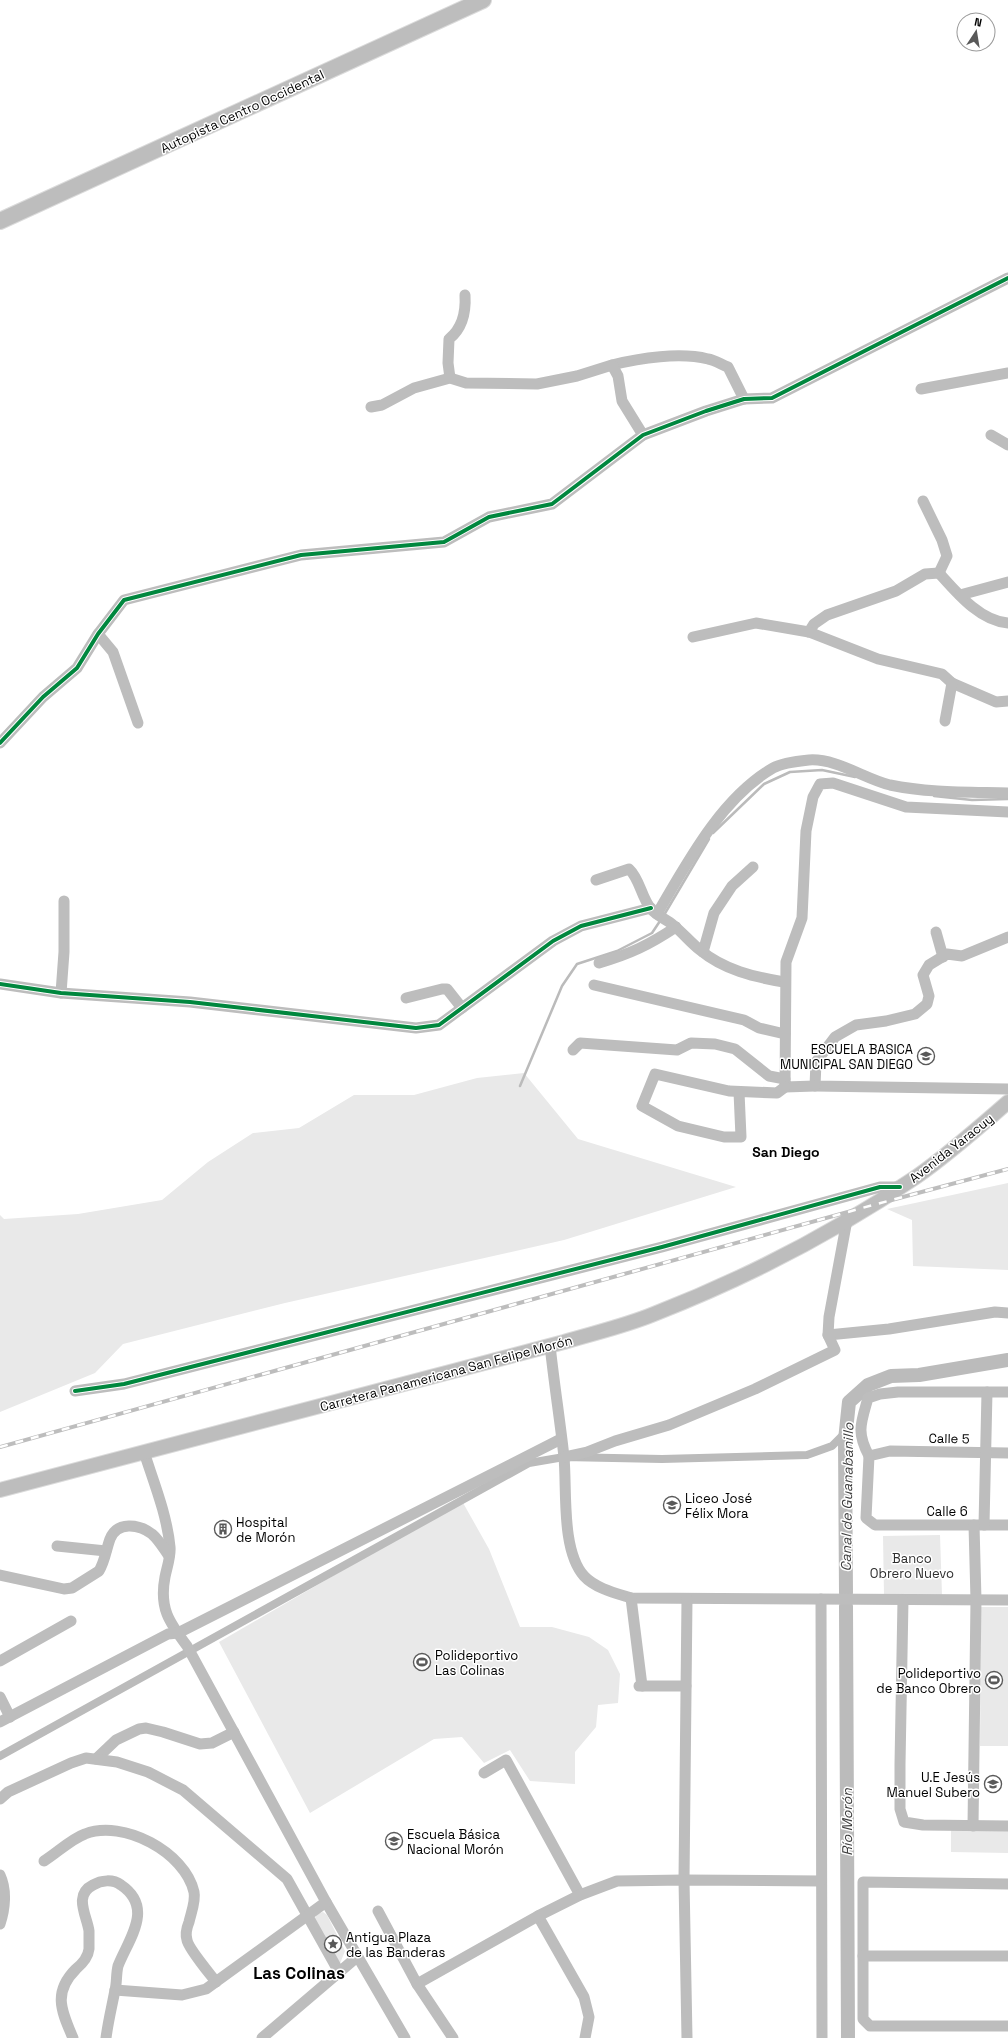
<svg xmlns="http://www.w3.org/2000/svg" width="1008" height="2038" viewBox="0 0 1008 2038" font-family="'Space Grotesk',sans-serif">
<rect width="100%" height="100%" fill="#fff"/>
<g fill="#e9e9e9">
<path d="M524,1073L578,1139L736,1187L564,1240L285,1303L123,1344L95,1373L0,1412V1215L4,1219L78,1214L162,1200L208,1162L253,1133L299,1128L354,1095H414L477,1078Z"/>
<path d="M1008,1183V1270L913,1266L912,1220L887,1209Z"/>
<path d="M462,1501L489,1549L520,1627H552L589,1637L608,1650L620,1674L618,1703L598,1705L596,1727L575,1752V1784L530,1781L510,1750L484,1763L462,1737L434,1739L310,1813L219,1642Z"/>
<path d="M940,1535L942,1595L884,1596L883,1536Z"/>
<path d="M981,1607H1008V1746H980Z"/>
<path d="M951,1829H1008V1853L951,1852Z"/>
<path d="M323,1912L327,1915L345,1951L339,1966L313,1922L317,1914Z"/>
</g>
<g fill="none" stroke-linecap="round" stroke-linejoin="round">
<g stroke="#bbb" stroke-width="2.5">
<path d="M934,796L972,800L1008,799"/>
<path d="M713,833L764,784L790,772L822,770L855,777"/>
<path d="M664,915L709,839"/>
<path d="M520,1086L562,986L577,964L617,951L652,933L660,921"/>
</g>
<path stroke="#bbb" stroke-width="8" d="M0,1756L529,1463L564,1457L662,1459L807,1455L832,1446L846,1432"/>
<g stroke="#bbb" stroke-width="14">
<path d="M846,1593L845,1440L849,1402L868,1385L891,1376L919,1375L1008,1360"/>
<path d="M846,1606L848,2038"/>
</g>
<g stroke="#dbdbdb" stroke-width="16">
<path id="major" d="M0,1490L564,1342C594,1333 625,1326 654,1314C746,1278 835,1232 916,1177C949,1154 978,1128 1008,1102"/>
</g>
<g stroke="#dbdbdb" stroke-width="18">
<path id="highway" d="M0,221L483,0"/>
</g>
<g stroke="#bdbdbd" stroke-width="11">
<path d="M612,365C640,358 680,352 708,359C715,360 722,365 728,367L744,399"/>
<path d="M450,378L448,363L449,339C463,328 466,312 465,295"/>
<path d="M921,389L1008,373"/>
<path d="M371,407L382,405L414,388L450,378L466,383L537,384L577,376L612,365L618,376L622,401L643,435"/>
<path d="M991,435L1008,445"/>
<path d="M923,501L942,540L947,556L939,573"/>
<path d="M939,573C957,593 980,621 1008,623"/>
<path d="M960,595L1008,582"/>
<path d="M809,632L814,624L827,615L896,591L925,574L939,573"/>
<path d="M98,634L113,652L138,723"/>
<path d="M693,637L756,623L809,632L878,659L942,674L952,683L996,702L1008,701"/>
<path d="M945,721L952,683"/>
<path d="M0,743L43,697L77,668L98,634L124,600L301,555L444,542L489,517L552,504L643,435L706,411L744,399L772,398L1008,278"/>
<path d="M596,880L629,869C640,879 641,897 651,909C657,916 666,919 673,925C683,933 690,942 700,950C724,970 754,977 784,982"/>
<path d="M657,914C687,863 721,798 773,768C782,763 799,761 809,760C836,758 865,779 890,785C928,793 969,792 1008,793"/>
<path d="M936,932L943,957"/>
<path d="M1008,937L962,956L947,954L929,965L923,975L929,996L927,1004L915,1014L886,1021L856,1025L835,1037L816,1062L815,1086L1008,1089"/>
<path d="M703,952L714,913L732,886L753,867"/>
<path d="M599,963C630,954 649,945 676,927"/>
<path d="M0,984L61,993L190,1002L416,1028L439,1025L553,941L581,926L651,908"/>
<path d="M594,985L744,1020L759,1028L785,1034"/>
<path d="M61,993L64,952V901"/>
<path d="M406,998L442,989H447L462,1008"/>
<path d="M573,1050L580,1043L677,1050L691,1043L715,1044L735,1049L769,1076L785,1079"/>
<path d="M815,1086L785,1087L786,962L802,918L806,831L813,797L820,784L833,783L906,807L1008,812"/>
<path d="M739,1092L741,1137H724L678,1126L642,1106L655,1074L729,1091L777,1093L785,1087"/>
<path d="M828,1335L889,1329L995,1312L1008,1313"/>
<path d="M550,1345C554,1383 560,1420 564,1457C567,1490 561,1550 584,1576C595,1588 615,1593 631,1598L1008,1600"/>
<path d="M75,1391L124,1384L662,1247L880,1187H900"/>
<path d="M144,1452C154,1483 167,1515 170,1547C171,1556 167,1567 165,1577C159,1608 169,1622 187,1646L326,1902L405,2038"/>
<path d="M1008,1453L890,1451L869,1456L866,1518L875,1525H1008"/>
<path d="M869,1456C856,1432 861,1423 868,1398L880,1394L898,1392H1008"/>
<path d="M564,1457L587,1452L615,1441L669,1425L755,1389L835,1350L828,1335L829,1317L847,1220"/>
<path d="M984,1525L987,1392"/>
<path d="M57,1546L106,1551"/>
<path d="M0,1575L64,1589L72,1588L99,1571C105,1561 106,1550 110,1539C117,1521 139,1524 152,1534C159,1540 164,1549 169,1556"/>
<path d="M631,1598L642,1686"/>
<path d="M687,1599L684,1880L687,2038"/>
<path d="M821,1599L822,2038"/>
<path d="M903,1600L900,1764V1809L904,1822L923,1825L1008,1826"/>
<path d="M0,1661L71,1621"/>
<path d="M639,1686H686"/>
<path d="M0,1697L10,1717"/>
<path d="M0,1722L168,1634L178,1633L561,1439"/>
<path d="M96,1759L116,1740L139,1729L146,1728L163,1732L200,1744L212,1743L234,1732"/>
<path d="M484,1773L506,1760L580,1895"/>
<path d="M0,1799L8,1792L71,1763L86,1758L117,1762L148,1772L183,1790L287,1879L339,1972"/>
<path d="M973,1826L976,1600L974,1525"/>
<path d="M44,1861C57,1853 71,1839 85,1834C123,1819 185,1852 194,1892C196,1901 191,1913 189,1922C187,1927 185,1934 187,1940C188,1948 210,1974 216,1982"/>
<path d="M0,1875C7,1890 5,1909 0,1924"/>
<path d="M1008,1884L863,1882V2019L870,2026H1008"/>
<path d="M378,1911L417,1984L453,2038"/>
<path d="M538,1916L584,1997L589,2017L585,2038"/>
<path d="M863,1956H1008"/>
<path d="M417,1984L538,1916L580,1895L617,1881L684,1880L821,1881"/>
<path d="M115,1990L182,1995L206,1989L326,1902"/>
<path d="M73,2038C62,2012 52,1993 76,1969C82,1964 88,1958 89,1949C89,1944 89,1937 89,1931C87,1916 73,1895 93,1885C101,1880 113,1879 121,1885C155,1908 128,1940 118,1966C116,1974 117,1983 115,1990C112,2006 108,2022 106,2038"/>
<path d="M262,2038L357,1957"/>
</g>
<use href="#major" stroke="#bdbdbd" stroke-width="14"/>
<use href="#highway" stroke="#bdbdbd" stroke-width="16"/>
<g stroke="#bdbdbd" stroke-width="4">
<path id="rail" d="M0,1447L873,1205L1008,1169"/>
</g>
<use href="#rail" stroke="#fff" stroke-width="2.5" stroke-dasharray="8" stroke-linecap="butt"/>
<g stroke="#fff" stroke-width="6">
<g id="cycleway">
<path d="M0,743L43,697L77,668L98,634L124,600L301,555L444,542L489,517L552,504L643,435L706,411L744,399L772,398L1008,278"/>
<path d="M0,984L61,993L190,1002L416,1028L439,1025L553,941L581,926L651,908"/>
<path d="M75,1391L124,1384L662,1247L880,1187H900"/>
</g>
</g>
<use href="#cycleway" stroke="#00873e" stroke-width="4"/>
</g>
<defs>
<g id="school-ring" transform="scale(0.9)"><circle r="9.5" fill="#fff" stroke="#595959" stroke-width="1.5"/><path d="M0-5L7-2L0 1L-7-2ZM-4 1L0 2.5L4 1V4Q0 6-4 4Z" fill="#595959"/></g>
<g id="building-ring" transform="scale(0.9)"><circle r="9.5" fill="#fff" stroke="#595959" stroke-width="1.5"/><path d="M-4-6H4V6H1V3H-1V6H-4ZM-2.5-4.3h1.7v1.8h-1.7ZM.8-4.3h1.7v1.8H.8ZM-2.5-1h1.7V.8h-1.7ZM.8-1h1.7V.8H.8Z" fill="#595959"/></g>
<g id="stadium-ring" transform="scale(0.9)"><circle r="9.5" fill="#fff" stroke="#595959" stroke-width="1.5"/><path d="M0-5a6.5 5 0 1 0 0 10a6.5 5 0 1 0 0-10ZM-3.5-1.8h7v3.6h-7Z" fill="#595959"/></g>
<g id="sight-ring" transform="scale(0.9)"><circle r="9.5" fill="#fff" stroke="#595959" stroke-width="1.5"/><path d="M0-6L1.8-2.2L6-1.7L2.9 1.2L3.7 5.4L0 3.3L-3.7 5.4L-2.9 1.2L-6-1.7L-1.8-2.2Z" fill="#595959"/></g>
</defs>
<g fill-rule="evenodd">
<use href="#school-ring" x="926" y="1056"/>
<use href="#school-ring" x="672" y="1505"/>
<use href="#building-ring" x="223" y="1529"/>
<use href="#stadium-ring" x="422" y="1662"/>
<use href="#stadium-ring" x="994" y="1680"/>
<use href="#school-ring" x="993" y="1784"/>
<use href="#school-ring" x="394" y="1841"/>
<use href="#sight-ring" x="333" y="1944"/>
</g>
<g text-anchor="middle" stroke-width="3" stroke-linejoin="round" paint-order="stroke">
<g font-size="13" fill="#000" stroke="#fff">
<text transform="translate(242 111) rotate(-25)" y="5">Autopista Centro Occidental</text>
<text transform="translate(951 1148) rotate(-38)" y="5">Avenida Yaracuy</text>
<text transform="translate(446 1373) rotate(-15)" y="5">Carretera Panamericana San Felipe Morón</text>
<text transform="translate(949 1438) rotate(1)" y="5">Calle 5</text>
<text x="947" y="1516">Calle 6</text>
</g>
<g font-size="13" fill="#000" stroke="#fff" text-anchor="start">
<text x="913" y="1054" text-anchor="end">ESCUELA BASICA<tspan x="913" dy="15">MUNICIPAL SAN DIEGO</tspan></text>
<text x="685" y="1503">Liceo José<tspan x="685" dy="15">Félix Mora</tspan></text>
<text x="236" y="1527">Hospital<tspan x="236" dy="15">de Morón</tspan></text>
<text x="435" y="1660">Polideportivo<tspan x="435" dy="15">Las Colinas</tspan></text>
<text x="981" y="1678" text-anchor="end">Polideportivo<tspan x="981" dy="15">de Banco Obrero</tspan></text>
<text x="980" y="1782" text-anchor="end">U.E Jesús<tspan x="980" dy="15">Manuel Subero</tspan></text>
<text x="407" y="1839">Escuela Básica<tspan x="407" dy="15">Nacional Morón</tspan></text>
<text x="346" y="1942">Antigua Plaza<tspan x="346" dy="15">de las Banderas</tspan></text>
</g>
<g font-size="13" fill="#2e2e2e" stroke="#fff">
<text x="912" y="1563">Banco<tspan x="912" dy="15">Obrero Nuevo</tspan></text>
</g>
<g font-size="14" font-weight="bold" fill="#000" stroke="#fff">
<text x="786" y="1157">San Diego</text>
</g>
<g font-size="14" font-style="italic" fill="#3f3f3f" stroke="#fff">
<text transform="translate(847 1497) rotate(-89)" y="5">Canal de Guanabanillo</text>
<text transform="translate(847 1822) rotate(-90)" y="5">Río Morón</text>
</g>
<g font-size="17" font-weight="bold" fill="#000" stroke="#fff">
<text x="299" y="1979">Las Colinas</text>
</g>
</g>
<g transform="translate(976 32) rotate(12)"><circle r="19" fill="#ffffff" stroke="#999999"/>
<path d="M0-3L7 15L0 10L-7 15Z" fill="#595959"/>
<text y="-6" font-size="11" font-weight="bold" text-anchor="middle" fill="#000000">N</text>
</g>
</svg>
